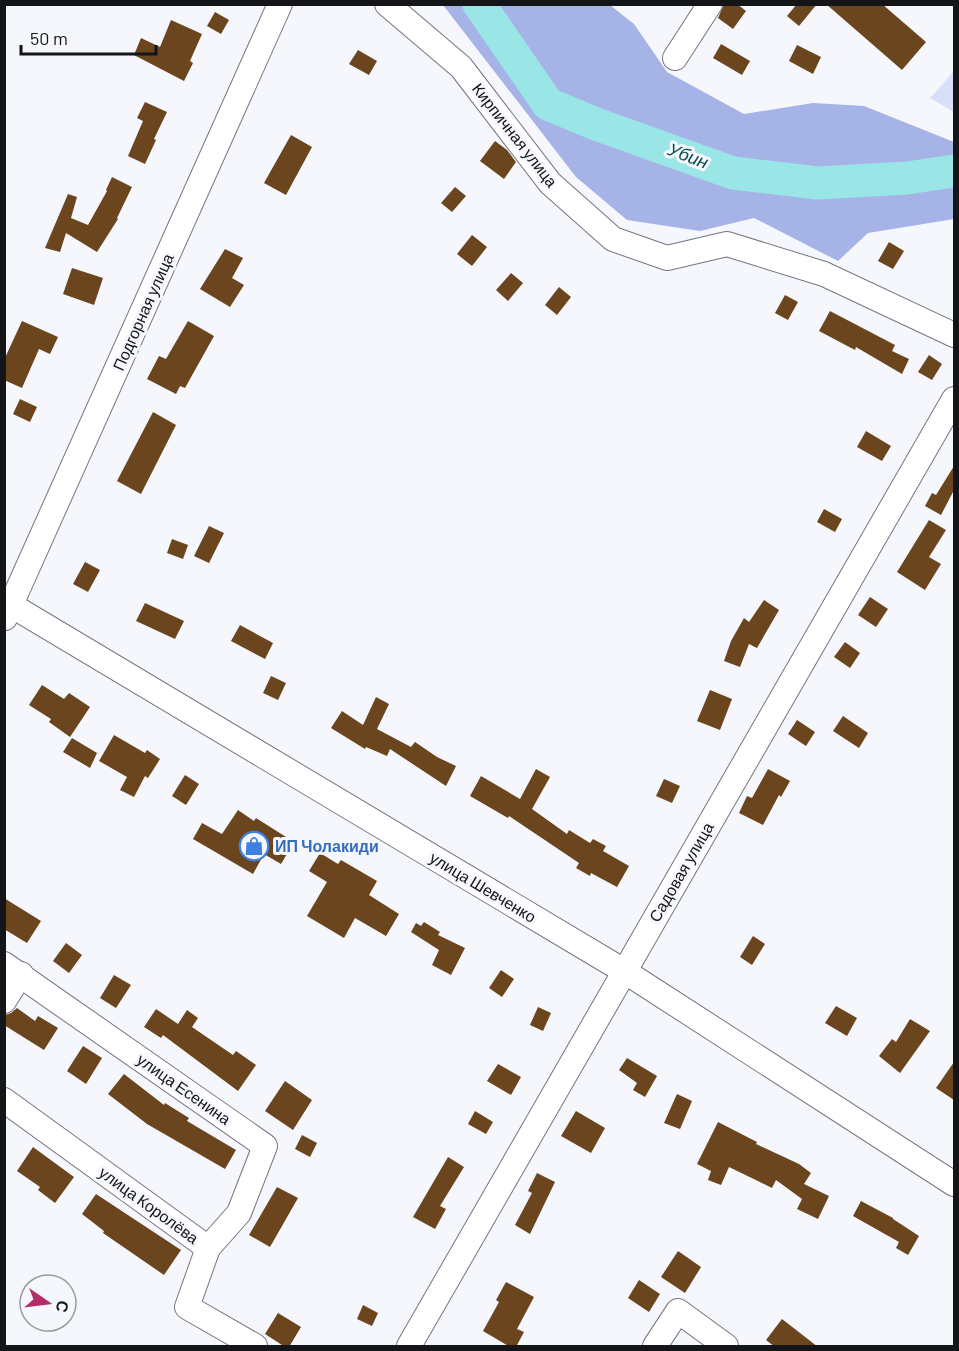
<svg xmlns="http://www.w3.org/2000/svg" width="959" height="1351" viewBox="0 0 959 1351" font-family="Barlow,sans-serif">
<rect width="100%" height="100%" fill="#f5f7fd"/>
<path fill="#d8e0f9" d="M954,71V112L930,98Z"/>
<path fill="#a6b3e7" d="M443,5H610L634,24L667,72L744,114L813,103L864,106L954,142V219L868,233L838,261L754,218L700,231L627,220L576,177Z"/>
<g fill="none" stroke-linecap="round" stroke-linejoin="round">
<path stroke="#9ae6e7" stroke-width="33" d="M479,4L548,104L596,124L733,173L818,183L907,178L954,171"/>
</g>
<g fill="#6a451d">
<path d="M724,4H737L746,11L733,29L718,18Z"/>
<path d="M797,4H817L799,26L787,16Z"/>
<path d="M826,4H882L926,42L902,70Z"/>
<path d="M215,12L229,20L221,34L207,26Z"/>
<path d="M171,20L202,34L190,61L193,63L184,81L134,55L141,38L160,47Z"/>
<path d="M721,44L750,61L742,75L713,58Z"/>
<path d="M797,45L821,57L813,74L789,61Z"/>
<path d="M358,50L377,61L369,75L349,64Z"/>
<path d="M145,102L167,112L154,139L156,140L145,164L128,156L143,121L137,118Z"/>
<path d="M291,135L312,147L286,195L264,183Z"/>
<path d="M495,141L507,150L516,162L504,179L480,161Z"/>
<path d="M112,177L132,187L117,218L118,219L97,252L66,233L60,252L45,248L68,194L77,197L71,218L88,225L107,191L106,190Z"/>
<path d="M455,187L466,196L452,212L441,203Z"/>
<path d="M472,235L487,247L472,266L457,254Z"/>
<path d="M889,242L904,251L893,269L878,261Z"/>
<path d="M225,249L243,258L232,278L244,285L230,307L200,289Z"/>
<path d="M72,268L103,278L94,305L63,294Z"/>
<path d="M511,273L523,283L508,301L496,290Z"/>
<path d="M559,287L571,297L557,315L545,305Z"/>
<path d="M785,295L798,302L788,320L775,313Z"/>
<path d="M830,311L895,345L892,351L909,359L902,374L856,347L855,350L819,331Z"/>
<path d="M22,321L58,337L50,354L39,349L22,388L4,380V360Z"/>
<path d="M188,321L214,336L185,388L180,386L176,394L147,379L159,356L166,359Z"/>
<path d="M929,355L942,364L932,380L918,372Z"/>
<path d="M20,399L37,407L30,422L13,414Z"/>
<path d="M153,412L176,425L141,494L117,481Z"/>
<path d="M866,431L891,446L882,461L857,447Z"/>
<path d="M954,466V490L941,515L925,506L932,493L936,495Z"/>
<path d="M824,509L842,519L835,532L817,522Z"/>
<path d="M929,520L946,530L929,557L941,564L925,590L897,572Z"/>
<path d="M209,526L224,533L209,563L194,556Z"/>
<path d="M172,539L188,545L183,559L167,553Z"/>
<path d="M85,562L100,570L88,592L73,584Z"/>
<path d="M870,597L888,609L876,627L858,615Z"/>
<path d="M764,600L779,610L757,648L749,644L740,667L724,661L731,641L744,618L749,622Z"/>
<path d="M145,603L184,621L175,639L136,621Z"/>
<path d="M240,625L273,643L265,659L231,641Z"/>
<path d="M845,642L860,653L850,668L834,657Z"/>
<path d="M271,676L286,683L278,700L263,693Z"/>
<path d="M42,685L64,699L69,693L90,707L70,737L49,722L51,719L29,705Z"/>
<path d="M710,690L732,699L720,730L697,721Z"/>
<path d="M376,697L389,704L377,729L411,747L415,742L437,757L456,766L446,786L390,749L387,756L366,747L365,749L331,728L342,711L363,725Z"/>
<path d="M843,716L868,733L859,748L833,731Z"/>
<path d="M797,720L815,732L806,746L788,734Z"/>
<path d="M114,735L145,753L147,750L160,759L148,778L145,776L134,797L120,790L127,777L99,761Z"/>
<path d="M72,738L97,753L90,768L63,752Z"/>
<path d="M536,769L550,777L532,809L567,834L569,830L590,843L593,839L606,846L603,851L629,866L617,887L591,873L590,876L576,868L579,863L509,816L508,818L470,796L481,776L520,799Z"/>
<path d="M768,769L790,781L781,797L779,795L763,825L739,813L747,796L752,798Z"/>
<path d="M185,775L199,784L186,805L172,796Z"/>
<path d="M664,779L680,786L672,803L656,796Z"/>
<path d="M238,810L254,821L256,818L294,842L281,864L264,854L253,874L193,839L202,823L222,834Z"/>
<path d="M320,853L338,864L341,860L377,881L369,895L399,914L386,936L355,918L344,938L307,916L327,882L309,871Z"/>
<path d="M4,898L41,921L27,943L4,929Z"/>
<path d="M424,922L440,932L438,935L465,948L451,975L432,965L439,950L411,932L416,923L421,926Z"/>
<path d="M753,936L765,944L752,965L740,957Z"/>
<path d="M66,943L82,955L69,973L53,961Z"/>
<path d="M501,970L514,979L502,997L489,988Z"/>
<path d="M114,975L131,985L116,1008L100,998Z"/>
<path d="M836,1006L857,1018L847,1036L825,1023Z"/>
<path d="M538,1007L551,1013L543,1031L530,1025Z"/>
<path d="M17,1008L35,1021L38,1016L58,1028L44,1050L4,1025L5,1015L11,1013Z"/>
<path d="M156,1009L178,1024L187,1010L198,1018L192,1027L233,1055L236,1051L256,1065L238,1091L163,1035L161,1038L144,1027Z"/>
<path d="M910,1019L930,1031L900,1073L879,1056L892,1039L896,1042Z"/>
<path d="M83,1046L102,1058L86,1084L67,1071Z"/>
<path d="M627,1058L657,1076L645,1097L633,1090L637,1083L619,1070Z"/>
<path d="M954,1062V1100L936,1088Z"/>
<path d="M498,1064L521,1077L511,1095L487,1081Z"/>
<path d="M124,1074L164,1105L165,1103L189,1118L187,1121L236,1150L225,1169L147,1124L108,1094Z"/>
<path d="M285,1081L312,1100L293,1130L265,1111Z"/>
<path d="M677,1094L692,1101L680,1129L664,1123Z"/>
<path d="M475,1111L493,1122L486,1134L468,1124Z"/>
<path d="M576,1111L605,1128L591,1153L561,1136Z"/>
<path d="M718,1122L757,1142L756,1144L799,1164L811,1173L804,1184L829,1196L818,1219L797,1209L802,1199L776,1180L772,1188L729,1167L721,1185L708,1180L711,1171L697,1164Z"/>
<path d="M302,1135L317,1143L310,1157L295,1149Z"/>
<path d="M33,1147L74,1177L55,1203L38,1190L40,1187L17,1171Z"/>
<path d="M448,1157L464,1167L440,1206L446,1209L435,1229L413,1217Z"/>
<path d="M537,1173L555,1182L530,1234L515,1225L532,1193L528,1191Z"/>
<path d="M277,1187L298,1198L270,1247L249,1235Z"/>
<path d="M96,1194L181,1250L164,1275L103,1233L104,1231L82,1214Z"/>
<path d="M861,1201L893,1218V1219L919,1236L908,1255L896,1248L899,1242L853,1216Z"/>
<path d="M678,1251L701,1267L685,1293L661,1277Z"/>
<path d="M639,1280L660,1294L649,1312L628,1298Z"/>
<path d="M506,1282L534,1297L517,1329L524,1332L516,1347H510L483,1331L499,1302L496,1300Z"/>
<path d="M363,1305L378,1313L372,1326L357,1319Z"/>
<path d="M278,1313L301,1327L289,1347H285L265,1334Z"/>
<path d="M782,1319L818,1347H775L766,1340Z"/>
</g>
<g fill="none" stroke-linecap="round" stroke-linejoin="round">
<g stroke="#74767f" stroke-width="26">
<g id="minor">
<path d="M387,4L461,67L550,183L613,239L667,258L727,244L824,274L954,335"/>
<path d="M675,58L710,4"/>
<path d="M4,601L624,971L954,1184"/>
<path d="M5,618L280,4"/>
<path d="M4,964L265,1146L239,1213L208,1248"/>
<path d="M4,1001L21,974"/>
<path d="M4,1100L208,1248L187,1307L255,1346"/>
<path d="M409,1346L954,399"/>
<path d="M655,1346L678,1311L726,1346"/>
</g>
</g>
<use href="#minor" stroke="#fff" stroke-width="24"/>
</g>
<defs>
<g id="shop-ring" transform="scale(1.5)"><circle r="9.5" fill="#f5f7fd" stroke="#3f7fe0" stroke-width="1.5"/><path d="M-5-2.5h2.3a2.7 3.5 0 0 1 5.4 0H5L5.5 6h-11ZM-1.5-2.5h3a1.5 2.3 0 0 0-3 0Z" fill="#3f7fe0"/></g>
</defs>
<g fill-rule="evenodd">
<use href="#shop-ring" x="254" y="846"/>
</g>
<g text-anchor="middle" stroke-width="6" stroke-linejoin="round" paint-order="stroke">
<g font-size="16" fill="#141518" stroke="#f5f7fd">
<text transform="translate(515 135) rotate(52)" y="6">Кирпичная улица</text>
<text transform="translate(143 312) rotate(-66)" y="6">Подгорная улица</text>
<text transform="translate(681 872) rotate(-60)" y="6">Садовая улица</text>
<text transform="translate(483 887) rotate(31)" y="6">улица Шевченко</text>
<text transform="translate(184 1089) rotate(35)" y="6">улица Есенина</text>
<text transform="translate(149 1205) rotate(36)" y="6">улица Королёва</text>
</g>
<g font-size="16" font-weight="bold" fill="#366cbe" stroke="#f5f7fd" text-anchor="start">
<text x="275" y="852">ИП Чолакиди</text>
</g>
<g font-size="18" font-style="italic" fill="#074e4f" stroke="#f5f7fd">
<text transform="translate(688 156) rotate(21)" y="6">Убин</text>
</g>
</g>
<rect width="959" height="1351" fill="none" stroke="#141518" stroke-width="12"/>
<g transform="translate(48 1303) rotate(104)"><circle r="28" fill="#f5f7fd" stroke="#9b9da1" stroke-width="1.5"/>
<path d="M0-4.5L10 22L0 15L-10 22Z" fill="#b52c69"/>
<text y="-9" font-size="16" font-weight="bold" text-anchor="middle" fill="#141518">С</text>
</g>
<path d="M21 45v9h135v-9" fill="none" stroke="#141518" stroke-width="3"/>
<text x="30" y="45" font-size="18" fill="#141518" stroke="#f5f7fd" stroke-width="4.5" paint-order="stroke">50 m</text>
</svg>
